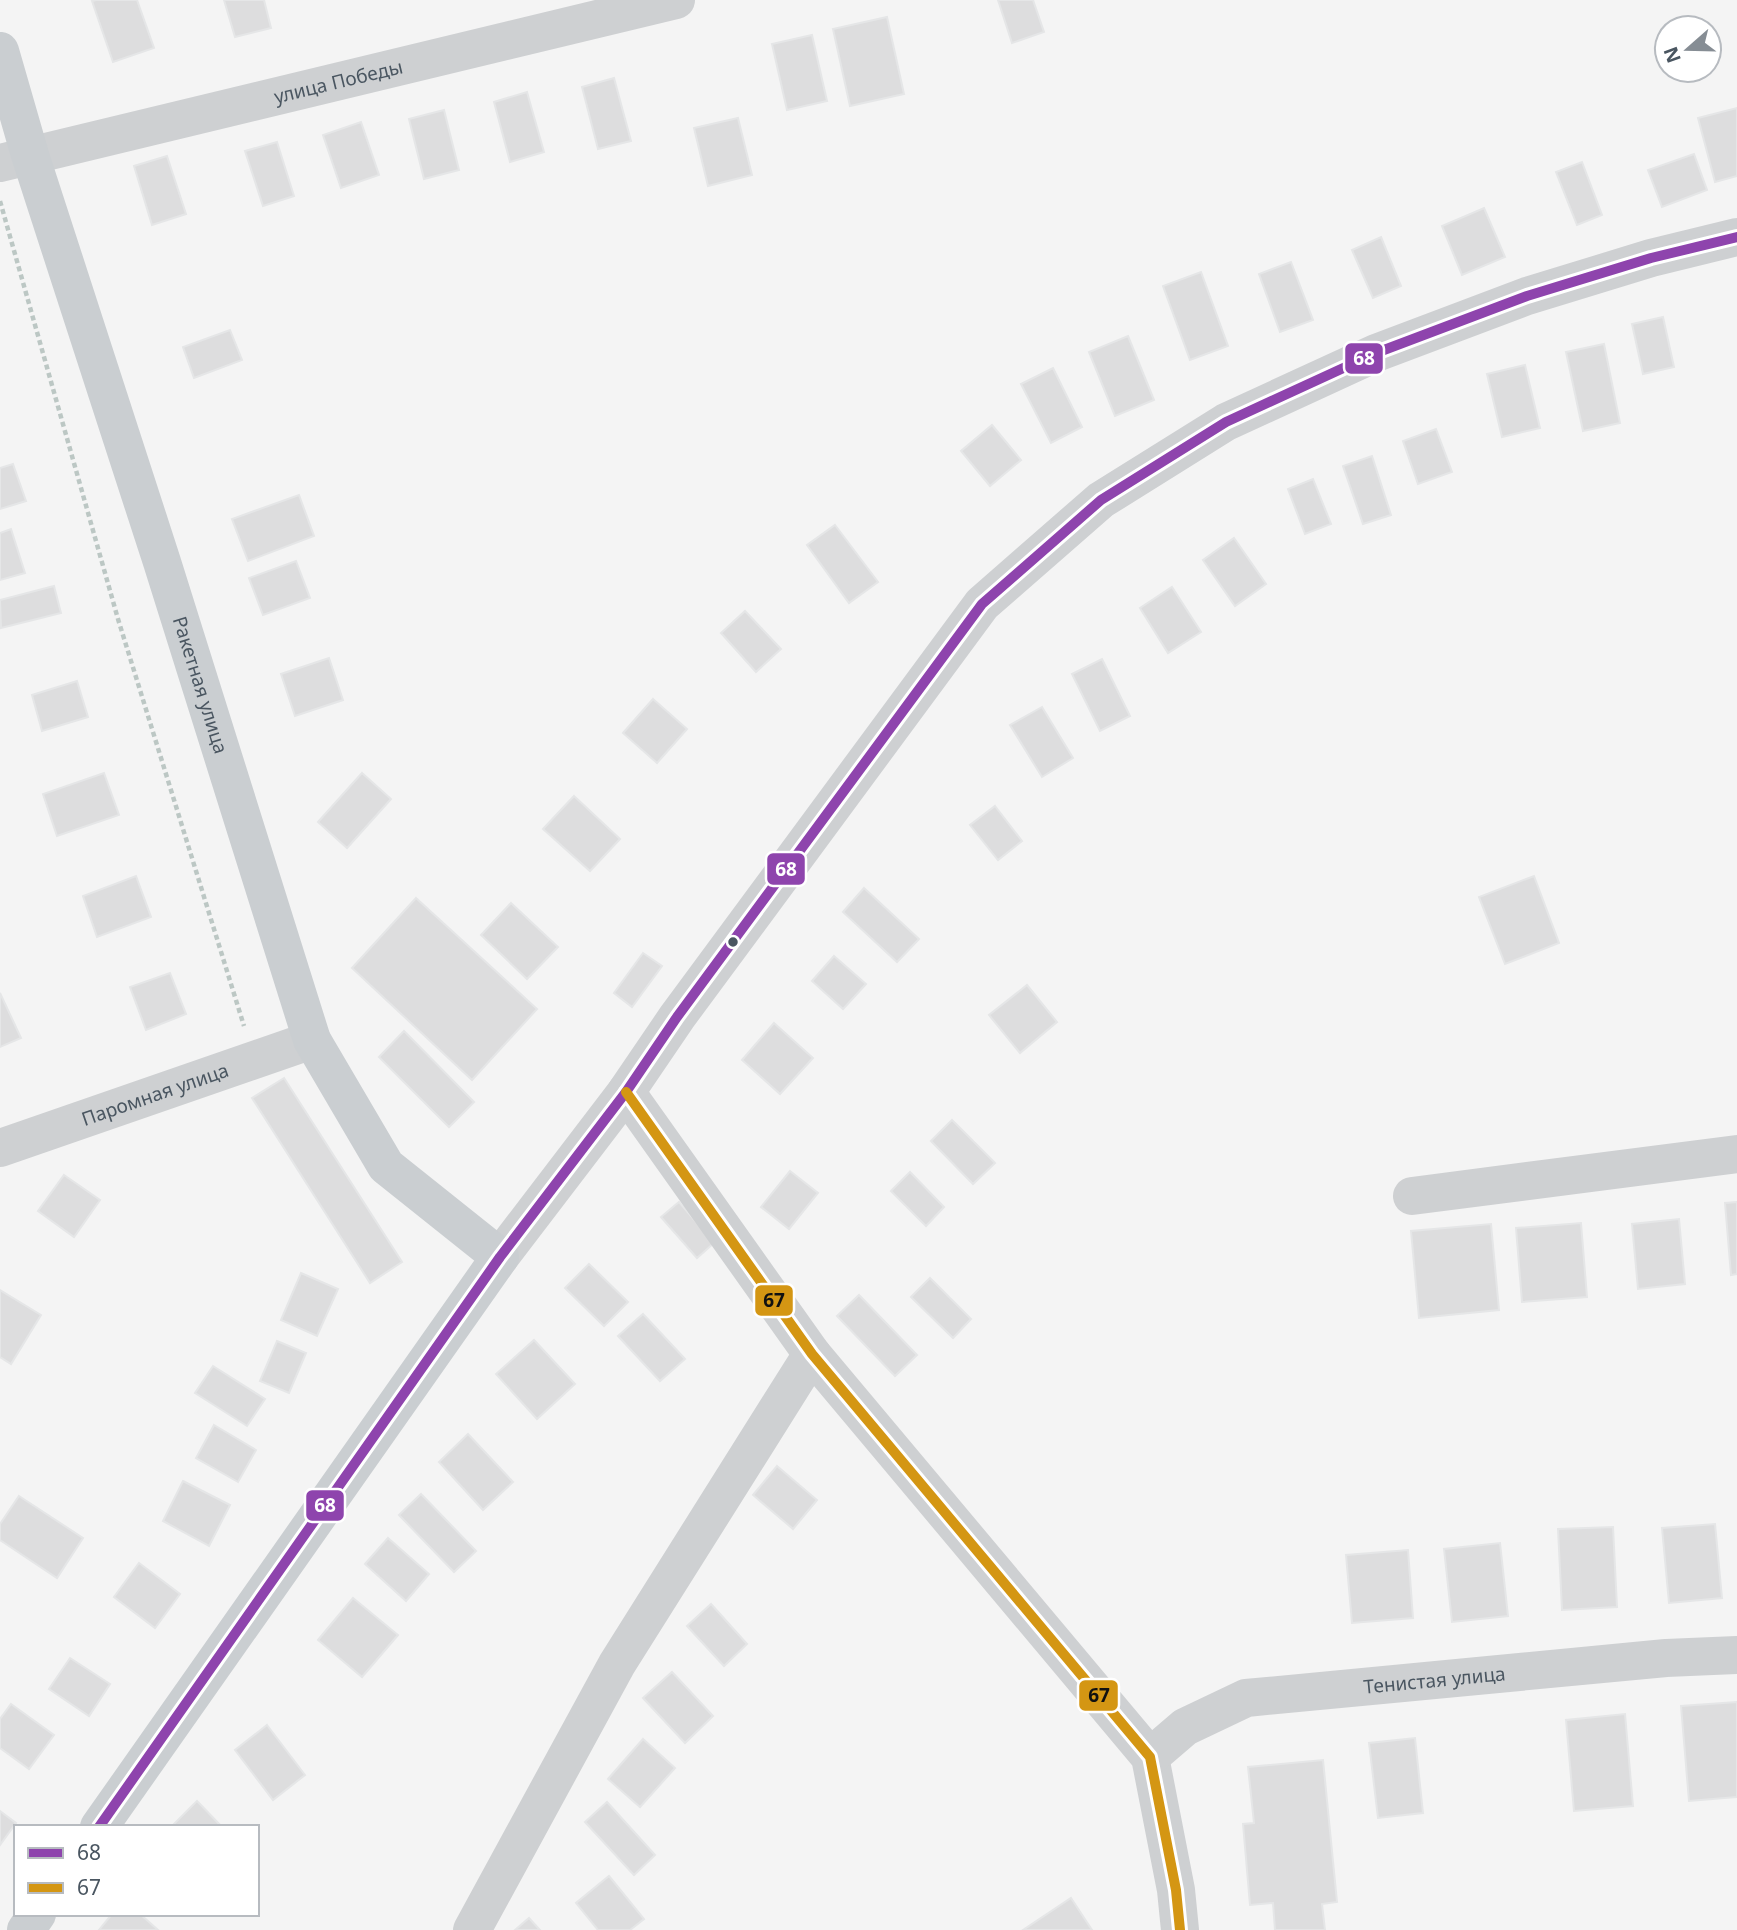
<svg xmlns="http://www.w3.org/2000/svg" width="1737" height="1930" viewBox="0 0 1737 1930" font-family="'Noto Sans',sans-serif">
<rect width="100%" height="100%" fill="#f4f4f4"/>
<g fill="#ddddde" stroke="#e5e6e7" stroke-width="2">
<path d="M96,0H137L154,48L113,62L92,1Z"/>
<path d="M224,0H264L271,28L235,37Z"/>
<path d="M998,0H1033L1044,32L1012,43Z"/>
<path d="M887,17L904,94L850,106L833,29Z"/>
<path d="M812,35L827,101L787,110L772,44Z"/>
<path d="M614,78L631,141L598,149L582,87Z"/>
<path d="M527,92L544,152L510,162L494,102Z"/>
<path d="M1737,108V176L1715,182L1698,118Z"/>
<path d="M444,110L459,170L424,179L409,119Z"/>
<path d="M738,118L752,175L708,186L694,128Z"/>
<path d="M361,122L379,175L341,188L323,135Z"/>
<path d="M277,142L294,196L263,206L245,151Z"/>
<path d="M1694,154L1707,190L1662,207L1648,170Z"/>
<path d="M167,156L186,214L152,225L134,166Z"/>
<path d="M1582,162L1602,215L1577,225L1556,172Z"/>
<path d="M1484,208L1505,257L1462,275L1442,226Z"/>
<path d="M1381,237L1401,286L1373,298L1352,250Z"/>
<path d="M1291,262L1313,320L1280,332L1259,274Z"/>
<path d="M1201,272L1228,346L1190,360L1163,286Z"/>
<path d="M1663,317L1674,367L1643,374L1632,324Z"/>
<path d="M230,330L242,360L194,378L183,347Z"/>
<path d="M1128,336L1154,400L1115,416L1089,352Z"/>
<path d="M1604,344L1620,423L1583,431L1566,352Z"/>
<path d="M1525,365L1540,428L1502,437L1487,374Z"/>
<path d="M1053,368L1082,427L1051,443L1021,384Z"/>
<path d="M992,425L1021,460L990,486L961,451Z"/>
<path d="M1436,429L1452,472L1418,484L1403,441Z"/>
<path d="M1372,456L1391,515L1363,524L1343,466Z"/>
<path d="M13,464L26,501L0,509V468Z"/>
<path d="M1313,479L1331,524L1305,534L1288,489Z"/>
<path d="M299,495L314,536L248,561L232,519Z"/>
<path d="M835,525L878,582L849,603L807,545Z"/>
<path d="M11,529L25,573L0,580V533Z"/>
<path d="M1234,538L1266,584L1235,606L1203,560Z"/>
<path d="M296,561L310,598L263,615L249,578Z"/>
<path d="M54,586L61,613L1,628L0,600Z"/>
<path d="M1172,587L1201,632L1168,653L1140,608Z"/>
<path d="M745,611L781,649L756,672L721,633Z"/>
<path d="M329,658L343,700L295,716L281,674Z"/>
<path d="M1102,659L1130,716L1100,731L1072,674Z"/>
<path d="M77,681L88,717L42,731L32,695Z"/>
<path d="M653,699L687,729L657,763L623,733Z"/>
<path d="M1042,707L1073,758L1042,777L1010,725Z"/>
<path d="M104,773L119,815L57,836L43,794Z"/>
<path d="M362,773L391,799L347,848L318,822Z"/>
<path d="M574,796L620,839L590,871L543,829Z"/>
<path d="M995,806L1022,841L998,860L970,825Z"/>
<path d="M136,876L151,917L97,937L83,896Z"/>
<path d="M1534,876L1559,943L1505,964L1479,897Z"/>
<path d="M864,888L919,939L897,962L843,912Z"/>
<path d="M416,898L537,1009L472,1080L352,968Z"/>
<path d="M511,903L558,947L527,979L481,935Z"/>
<path d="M643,953L662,966L632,1007L614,993Z"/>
<path d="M834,956L866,984L843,1009L812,981Z"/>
<path d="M170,973L186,1014L146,1030L130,987Z"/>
<path d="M1027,985L1057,1022L1020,1053L989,1015Z"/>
<path d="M0,993L21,1038L0,1047Z"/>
<path d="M774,1023L813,1058L780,1094L742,1060Z"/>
<path d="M404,1031L474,1102L449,1127L379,1057Z"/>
<path d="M284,1078L402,1262L370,1283L252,1098Z"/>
<path d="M952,1120L995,1163L973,1184L931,1141Z"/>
<path d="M790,1171L818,1193L789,1229L761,1207Z"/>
<path d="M910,1172L944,1207L926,1226L891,1191Z"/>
<path d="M64,1175L100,1200L74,1237L38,1211Z"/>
<path d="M679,1202L714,1243L697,1258L661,1217Z"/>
<path d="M1737,1202V1274L1731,1275L1725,1203Z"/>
<path d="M1679,1219L1685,1284L1638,1289L1632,1224Z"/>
<path d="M1581,1223L1587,1297L1522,1302L1516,1228Z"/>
<path d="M1491,1224L1499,1310L1419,1318L1411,1231Z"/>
<path d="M589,1264L628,1302L604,1326L565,1288Z"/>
<path d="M301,1273L338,1289L317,1336L281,1320Z"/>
<path d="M930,1278L971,1319L953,1338L911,1297Z"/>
<path d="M0,1290L41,1315L11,1364L0,1357Z"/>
<path d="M859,1295L917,1355L895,1376L837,1316Z"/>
<path d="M643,1314L685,1359L660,1381L618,1336Z"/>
<path d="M534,1340L575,1384L537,1419L496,1374Z"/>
<path d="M277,1341L306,1353L289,1393L260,1381Z"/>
<path d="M213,1366L265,1399L247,1426L195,1393Z"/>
<path d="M214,1425L256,1450L238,1482L196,1458Z"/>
<path d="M468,1434L513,1482L483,1510L439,1462Z"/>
<path d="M777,1466L817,1500L793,1529L753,1495Z"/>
<path d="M183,1481L230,1505L209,1546L163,1521Z"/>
<path d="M421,1494L476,1551L454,1572L399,1515Z"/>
<path d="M19,1496L83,1538L57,1578L0,1540V1524Z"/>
<path d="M1715,1524L1722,1598L1669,1603L1662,1528Z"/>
<path d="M1613,1527L1617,1607L1562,1610L1558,1529Z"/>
<path d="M388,1538L429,1574L406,1601L365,1564Z"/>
<path d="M1500,1543L1508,1616L1452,1622L1444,1549Z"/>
<path d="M1408,1550L1413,1618L1352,1623L1346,1555Z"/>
<path d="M139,1563L180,1594L155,1628L114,1597Z"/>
<path d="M353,1598L398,1635L362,1677L318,1640Z"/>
<path d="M711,1604L747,1644L724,1666L687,1626Z"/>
<path d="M70,1658L110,1684L89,1716L49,1689Z"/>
<path d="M672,1672L713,1716L685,1743L643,1698Z"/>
<path d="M1737,1702V1797L1689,1801L1681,1706Z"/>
<path d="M11,1704L54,1735L29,1769L0,1748V1719Z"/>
<path d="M1625,1714L1633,1806L1574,1811L1566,1720Z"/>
<path d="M267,1725L305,1775L273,1800L235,1750Z"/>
<path d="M1415,1738L1423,1813L1378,1818L1369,1743Z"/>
<path d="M643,1739L675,1768L640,1807L608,1779Z"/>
<path d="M1323,1760L1337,1902L1322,1904L1325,1930H1275L1273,1903L1250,1905L1243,1824L1254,1823L1248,1767Z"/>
<path d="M197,1801L222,1827L173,1825Z"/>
<path d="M607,1802L655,1855L634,1875L585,1822Z"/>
<path d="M0,1811L16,1823L0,1845Z"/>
<path d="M609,1876L644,1919L630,1930H598L576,1903Z"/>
<path d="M1071,1898L1092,1930H1023Z"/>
<path d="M112,1914H140L158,1930H99Z"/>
<path d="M529,1918L540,1930H515Z"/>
</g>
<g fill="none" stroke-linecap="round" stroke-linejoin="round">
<path stroke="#bcc7c4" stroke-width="4.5" stroke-dasharray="5 3.5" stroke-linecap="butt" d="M0,201L118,619L244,1026"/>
<g stroke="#ced0d2" stroke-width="38">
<path id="s1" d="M0,163L676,0"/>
<path d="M626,1092L812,1354L1150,1757L1176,1890L1180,1930"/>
<path id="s2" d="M0,1148L312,1040"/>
<path d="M1412,1196L1737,1154"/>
<path d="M500,1257L626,1092L677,1017L982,604L1101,500L1226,422L1376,353L1527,296L1651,258L1737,237"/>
<path id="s3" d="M1150,1757L1185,1727L1246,1698L1666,1658L1737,1655"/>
<path d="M472,1930L617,1664L812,1354"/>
</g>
<g stroke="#caced1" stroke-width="38">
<path id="s4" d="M0,51L30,155L162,562L312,1040L386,1166L500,1257L99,1827"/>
<path d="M26,1930L37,1914"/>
</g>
<g stroke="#fff" stroke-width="16">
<path id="bus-1" d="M99,1827L500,1257L626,1092L677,1017L982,604L1101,500L1226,422L1376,353L1527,296L1651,258L1737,237"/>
</g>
<g stroke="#fff" stroke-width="16">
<path id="bus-2" d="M626,1092L812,1354L1150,1757L1176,1890L1180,1930"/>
</g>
<use href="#bus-1" stroke="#8e44ad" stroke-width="10"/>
<use href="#bus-2" stroke="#d49613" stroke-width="10"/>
</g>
<circle fill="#4a5661" stroke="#fff" stroke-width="2.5" cx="733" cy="942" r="6"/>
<g text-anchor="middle" stroke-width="5" stroke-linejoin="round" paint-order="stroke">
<g font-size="19" fill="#4a5661" stroke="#fff">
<text dy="7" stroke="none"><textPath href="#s1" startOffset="348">улица Победы</textPath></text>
<text dy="7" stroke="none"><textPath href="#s4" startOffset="665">Ракетная улица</textPath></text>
<text dy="7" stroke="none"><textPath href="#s2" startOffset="164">Паромная улица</textPath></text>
<text dy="7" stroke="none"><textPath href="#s3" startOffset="303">Тенистая улица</textPath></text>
</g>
</g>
<g stroke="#fff" stroke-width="2.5">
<rect x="1344" y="342" width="40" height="33" rx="7" fill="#8e44ad"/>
<rect x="766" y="852" width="40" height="34" rx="7" fill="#8e44ad"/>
<rect x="754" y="1284" width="40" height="33" rx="7" fill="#d49613"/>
<rect x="305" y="1489" width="40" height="33" rx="7" fill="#8e44ad"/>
<rect x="1078" y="1679" width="41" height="33" rx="7" fill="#d49613"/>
</g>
<g font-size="19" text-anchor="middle" font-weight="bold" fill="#fff">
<text x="1364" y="365">68</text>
<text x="786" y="876">68</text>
<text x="325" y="1512">68</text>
</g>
<g font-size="19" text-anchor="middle" font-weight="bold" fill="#111">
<text x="774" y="1307">67</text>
<text x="1099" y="1702">67</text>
</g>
<rect x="14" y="1825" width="245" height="91" fill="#ffffff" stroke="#b7bbc0" stroke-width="2"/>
<rect x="28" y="1848" width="35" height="10" fill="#8e44ad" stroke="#b7bbc0" stroke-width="2"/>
<text x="77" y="1860" font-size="21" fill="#4a5661">68</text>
<rect x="28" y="1883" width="35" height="10" fill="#d49613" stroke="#b7bbc0" stroke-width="2"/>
<text x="77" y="1895" font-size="21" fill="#4a5661">67</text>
<g transform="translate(1688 49) rotate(250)"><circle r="33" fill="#ffffff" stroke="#b7bbc0" stroke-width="2"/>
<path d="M0-5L12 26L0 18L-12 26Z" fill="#868d94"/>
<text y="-10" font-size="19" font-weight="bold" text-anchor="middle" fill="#4a5661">N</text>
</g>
</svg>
